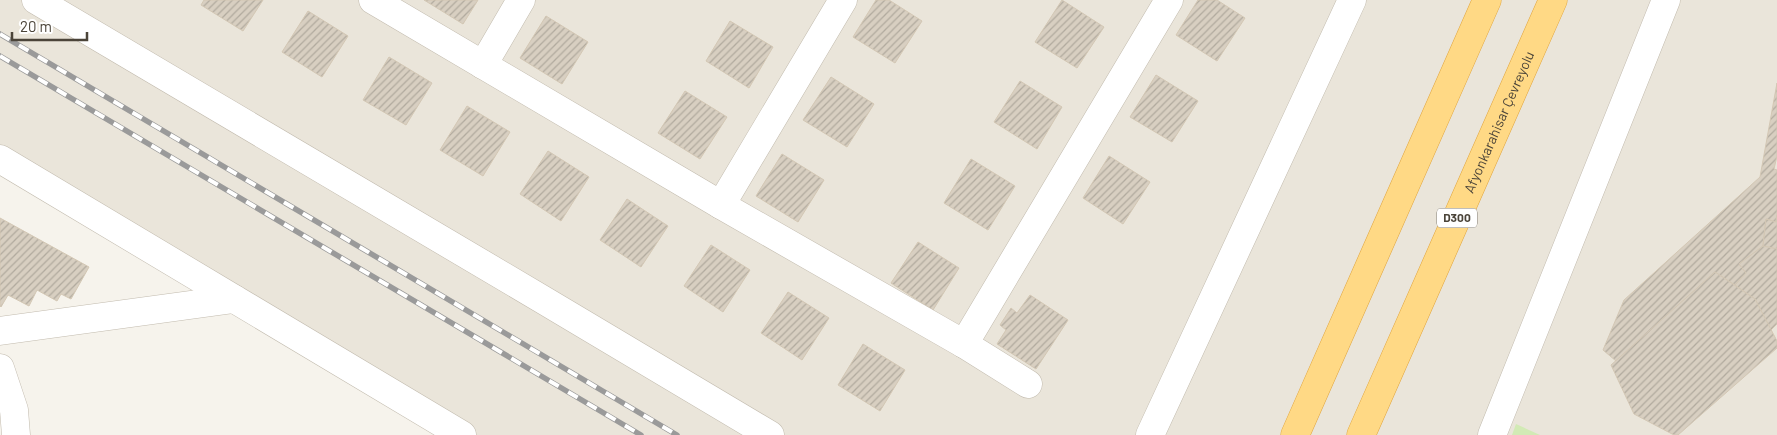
<svg xmlns="http://www.w3.org/2000/svg" width="1777" height="435" viewBox="0 0 1777 435" font-family="Barlow,sans-serif">
<defs>
<pattern id="building-hatch" width="6" height="6" patternUnits="userSpaceOnUse" patternTransform="scale(1.25)"><rect width="6" height="6" fill="#d8cfc1"/><path d="M-1 1l2-2M0 6l6-6M5 7l2-2" fill="none" stroke="#b1aa9e"/></pattern>
</defs>
<rect width="100%" height="100%" fill="#f6f3ec"/>
<path fill="#eae5da" d="M0,0H1777V435H439L0,166Z"/>
<path fill="#d2eab5" d="M1516,424L1540,435H1512Z"/>
<g fill="url(#building-hatch)" stroke="#d3c7b4">
<path d="M204,0H263L243,31L201,5Z"/>
<path d="M424,0H478L463,24Z"/>
<path d="M876,0H889L922,21L895,63L853,37Z"/>
<path d="M1062,0L1104,27L1077,68L1035,42Z"/>
<path d="M1198,0H1217L1245,18L1217,61L1176,35Z"/>
<path d="M308,11L348,36L322,77L282,52Z"/>
<path d="M546,16L588,42L562,84L520,58Z"/>
<path d="M730,21L773,47L749,88L706,61Z"/>
<path d="M389,57L432,83L406,125L363,100Z"/>
<path d="M1156,75L1198,101L1172,142L1130,117Z"/>
<path d="M831,77L874,104L847,147L803,120Z"/>
<path d="M1020,81L1062,107L1037,149L994,122Z"/>
<path d="M1777,83V156L1774,169L1777,170V215L1776,222L1766,219L1763,246L1739,264L1746,273L1735,285L1715,272L1616,361L1603,350L1624,300L1760,177Z"/>
<path d="M685,91L727,117L700,159L658,133Z"/>
<path d="M467,106L510,132L483,176L440,150Z"/>
<path d="M548,151L589,177L561,221L520,194Z"/>
<path d="M782,154L824,180L798,222L756,196Z"/>
<path d="M1109,156L1150,182L1123,224L1083,198Z"/>
<path d="M971,159L1015,186L988,230L944,203Z"/>
<path d="M627,199L668,226L641,267L600,240Z"/>
<path d="M1777,215V249L1763,246L1766,219L1776,222Z"/>
<path d="M0,218L89,267L71,299L61,294L57,301L37,290L29,306L8,295L1,307L0,306Z"/>
<path d="M918,242L959,268L933,310L891,283Z"/>
<path d="M711,245L750,270L723,312L684,286Z"/>
<path d="M1763,246L1777,249V324L1771,330L1755,299L1735,285L1746,273L1739,264Z"/>
<path d="M1715,272L1755,299L1777,341V348L1678,435H1674L1634,414L1611,365Z"/>
<path d="M788,292L829,318L802,360L761,333Z"/>
<path d="M1030,295L1068,320L1036,369L997,344L1006,330L1000,325L1011,308L1017,313Z"/>
<path d="M863,344L905,370L880,411L838,385Z"/>
</g>
<g fill="none" stroke-linecap="round" stroke-linejoin="round">
<g stroke="#c2bbae" stroke-width="29">
<g id="minor">
<path d="M36,0L540,298L770,435"/>
<path d="M373,0L721,205L964,344L1028,384"/>
<path d="M483,65L521,0"/>
<path d="M0,159L462,435"/>
<path d="M721,205L843,0"/>
<path d="M0,331L234,299"/>
<path d="M964,344L1169,0"/>
<path d="M0,368L14,410L16,435"/>
<path d="M1150,435L1352,0"/>
<path d="M1492,435L1666,0"/>
</g>
</g>
<g stroke="#e0a43c" stroke-width="29">
<g id="trunk">
<path d="M1295,435L1487,0"/>
<path id="s1" d="M1361,435L1553,0"/>
</g>
</g>
<use href="#minor" stroke="#fff" stroke-width="28"/>
<use href="#trunk" stroke="#ffd985" stroke-width="28"/>
<g stroke="#9a9a9a" stroke-width="5.5">
<g id="rail">
<path d="M0,34L677,435"/>
<path d="M0,56L641,435"/>
</g>
</g>
<use href="#rail" stroke="#fff" stroke-width="4" stroke-dasharray="11" stroke-linecap="butt"/>
</g>
<g text-anchor="middle" stroke-width="5" stroke-linejoin="round" paint-order="stroke">
<rect fill="#fff" stroke="#817c74" stroke-width="1" x="1437" y="208.5" width="40" height="19" rx="4"/>
<g font-size="12" font-weight="bold" fill="#4b4439">
<text x="1457" y="222">D300</text>
</g>
<g font-size="14" fill="#4b4439" stroke="#fff">
<text dy="5" stroke="none"><textPath href="#s1" startOffset="342">Afyonkarahisar Çevreyolu</textPath></text>
</g>
</g>
<path d="M12 32v8h75v-8" fill="none" stroke="#4b4439" stroke-width="2.5"/>
<text x="20" y="32" font-size="15" fill="#4b4439" stroke="#ffffff" stroke-width="4" paint-order="stroke">20 m</text>
</svg>
